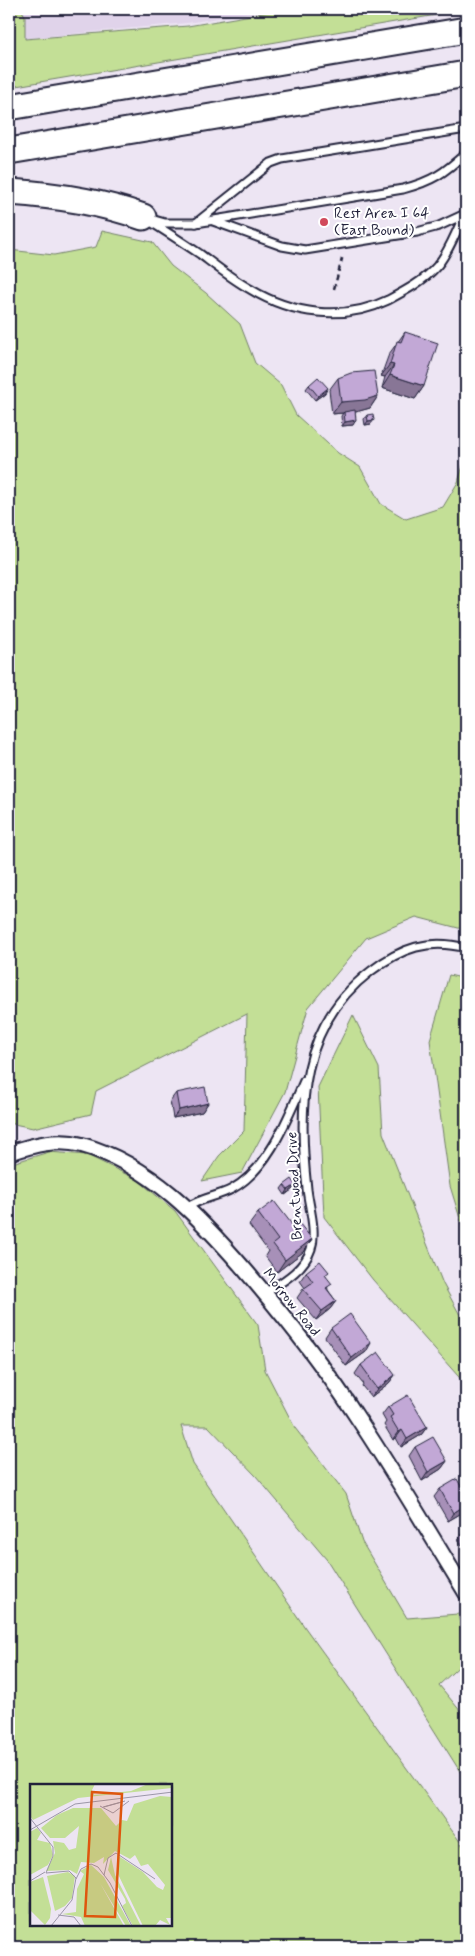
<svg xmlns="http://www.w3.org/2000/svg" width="475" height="1956" viewBox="0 0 475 1956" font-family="Mynerve,sans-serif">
<rect width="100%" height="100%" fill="#ede5f3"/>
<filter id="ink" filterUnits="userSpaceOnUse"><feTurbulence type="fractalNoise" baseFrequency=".02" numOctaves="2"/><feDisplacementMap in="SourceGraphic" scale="10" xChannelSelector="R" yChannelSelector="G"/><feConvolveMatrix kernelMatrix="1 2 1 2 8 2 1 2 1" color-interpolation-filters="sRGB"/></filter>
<g filter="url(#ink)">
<path fill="#e0d3ea" d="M13,9H274L187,23L20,39Z"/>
<g fill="#c3df96" stroke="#728068" fill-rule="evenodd">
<path d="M9,9H21L25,16V39L188,26L286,9L466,10L16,86L9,74Z"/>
<path d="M102,231L152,242L171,266L206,293L240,324L255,363L281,385L296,415L338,453L360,467L381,504L406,519L443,507L458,482L466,456V930L416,917L366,938L308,1008L285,1092L242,1173L202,1181L219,1156L244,1131L247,1014L96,1091L91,1114L33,1128L9,1123V250L54,255L96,247Z"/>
<path d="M449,975L466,979V1238L450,1186L430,1040Z"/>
<path d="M353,1015L379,1068L383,1133L443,1284L466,1326V1385L373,1280L324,1217L318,1087Z"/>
<path d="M49,1152L87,1155L138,1180L175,1211L258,1325L265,1370L295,1428L346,1494L362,1542L407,1618L458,1614L466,1660L439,1685L466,1718V1781L327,1560L256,1476L208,1426H181L193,1464L306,1629L466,1850V1947H9V1164ZM31,1785H171V1925H31Z"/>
</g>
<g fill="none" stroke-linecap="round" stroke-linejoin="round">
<g stroke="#22223b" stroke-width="11">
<g id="lane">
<path d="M146,219C164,230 182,242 200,254C216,266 232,279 250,289C291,314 343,322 388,300C405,291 424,281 437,266C451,249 456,230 466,212"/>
<path d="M151,219L165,223H196L403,189C433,181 444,173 466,153"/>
<path d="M213,221L282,246L305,250L417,232L439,226L465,214"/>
<path d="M196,223L271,163L282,159L466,129"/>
<path d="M186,1208C200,1198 217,1197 232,1189C269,1169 288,1117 304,1081"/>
<path d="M265,1293C282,1282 304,1270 311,1249C317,1231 309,1207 307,1189C298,1106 299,1026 371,971C401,948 429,938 466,948"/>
</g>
</g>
<g stroke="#22223b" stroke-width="18">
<path id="street" d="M9,1153C33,1145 57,1138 82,1145C150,1164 201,1219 245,1270C286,1318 325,1367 359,1420C397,1477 431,1536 466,1593"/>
</g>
<g stroke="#22223b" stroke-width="29">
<g id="highway">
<path d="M9,107L466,30"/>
<path d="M9,151L466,74"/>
<path d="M9,192C55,195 99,201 143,217"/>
</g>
</g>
<path stroke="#22223b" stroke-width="2.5" stroke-dasharray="5 4" stroke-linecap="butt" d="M334,289L343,255"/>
<use href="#lane" stroke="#fff" stroke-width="7"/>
<use href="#street" stroke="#fff" stroke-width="14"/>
<use href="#highway" stroke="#fff" stroke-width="25"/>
</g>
<g fill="#a790b8" stroke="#22223b">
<path d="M405,332L424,386L415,399L382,388L385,377L381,376L389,354Z"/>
<path d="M338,378L378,396L370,408L355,412L353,425L342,426L341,416L343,413L332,414L329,390Z"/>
<path d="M309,385L325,393L315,400L306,389Z"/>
<path d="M367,415L371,424L365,425L364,419Z"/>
<path d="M176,1093L208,1103L202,1112L173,1118L170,1101Z"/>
<path d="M284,1185L293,1189L285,1195L281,1189Z"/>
<path d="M258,1213L294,1227L312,1239L303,1252L277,1272L265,1256L268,1251L249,1225Z"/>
<path d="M306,1272L326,1276L328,1290L336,1301L330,1309L316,1320L297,1298L303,1289L305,1288L300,1281Z"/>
<path d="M331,1328L366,1352L346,1366L325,1337Z"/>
<path d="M361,1365L395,1375L389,1383L371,1397L362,1386L363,1384L355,1374Z"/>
<path d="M388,1407L427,1427L421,1435L401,1447L396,1438L393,1440L384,1425L386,1422L382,1415Z"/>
<path d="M415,1447L447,1461L441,1469L422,1481L409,1456Z"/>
<path d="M440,1489L466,1495V1509L465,1511L448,1521L434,1497Z"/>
<path d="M466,1529V1552L458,1539L464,1530Z"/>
</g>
<g fill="#887696" stroke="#22223b">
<path d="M390,364L394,365L385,377L381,376Z"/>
<path d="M390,375L424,386L415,399L382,388Z"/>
<path d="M328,388L325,393L315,400L318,396Z"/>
<path d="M378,396L370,408L356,412L344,413V412L343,413L332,414L341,402Z"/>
<path d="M356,420L353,425L342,426L345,422Z"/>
<path d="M374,420L371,424L365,425L368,421Z"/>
<path d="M208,1103L202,1112L173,1118L179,1110Z"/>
<path d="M296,1185L293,1189L285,1195L288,1190Z"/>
<path d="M312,1239L303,1252L277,1272L285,1260Z"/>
<path d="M336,1301L330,1309L316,1320L322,1311Z"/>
<path d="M371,1343L366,1352L346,1366L352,1358Z"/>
<path d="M395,1375L389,1383L371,1397L377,1389Z"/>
<path d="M427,1427L421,1435L401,1447L407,1439Z"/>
<path d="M402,1430L396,1438L393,1440L399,1432Z"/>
<path d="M447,1461L441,1469L422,1481L428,1472Z"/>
<path d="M466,1505V1509L465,1511L448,1521L453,1513Z"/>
</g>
<g fill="#c2a8d6" stroke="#22223b">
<path d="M405,332L438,343L424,386L390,375L394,365L390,364L397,341L401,342Z"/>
<path d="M374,371L378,396L365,400L341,402L338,378L351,373Z"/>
<path d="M318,377L328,388L318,396L309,385Z"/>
<path d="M355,410L356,420L345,422L344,412Z"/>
<path d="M373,414L374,420L368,421L367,415Z"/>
<path d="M205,1087L208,1103L179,1110L176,1093Z"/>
<path d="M292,1179L296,1185L288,1190L284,1185Z"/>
<path d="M274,1201L294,1227L299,1223L312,1239L285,1260L273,1244L278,1240L258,1213Z"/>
<path d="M320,1261L329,1272L325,1275L332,1284L326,1288L336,1301L322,1311L303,1289L313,1282L306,1272Z"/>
<path d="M350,1314L371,1343L352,1358L331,1328Z"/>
<path d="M378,1352L395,1375L377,1389L368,1377L369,1376L361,1365Z"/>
<path d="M408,1395L427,1427L407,1439L402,1430L399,1432L390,1417L393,1415L388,1407Z"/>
<path d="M433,1437L447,1461L428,1472L415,1447Z"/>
<path d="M457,1479L466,1495V1505L453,1513L440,1489Z"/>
</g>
</g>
<circle fill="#d1495b" stroke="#fff" stroke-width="2" cx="324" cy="222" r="5"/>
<g text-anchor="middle" stroke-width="4" stroke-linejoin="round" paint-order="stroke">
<g font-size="15" fill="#22223b" stroke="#fff" text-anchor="start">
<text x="334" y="218">Rest Area I 64<tspan x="334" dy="17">(East Bound)</tspan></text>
</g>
<g font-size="15" fill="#22223b" stroke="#fff">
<text transform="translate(294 1186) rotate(-93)" y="5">Brentwood Drive</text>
<text transform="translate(292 1302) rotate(51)" y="5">Morrow Road</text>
</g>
</g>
<g transform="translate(30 1784)">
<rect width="142" height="142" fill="#ede5f3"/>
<path d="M0,0H65L62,6L64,11L101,7L118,0H142V4L48,14L3,36L0,32ZM130,12L142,13V134H136L140,141L130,136L125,142H113L87,88V71L113,88L127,103L133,106L135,101L118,80L111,82L105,71L100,75L85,67L73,80L74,73L64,79L51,78L47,90L40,86L16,87L25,69L23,57L34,59L39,66L46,64L49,42L35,54H20L11,44L27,31L43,24H71L86,42L92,36L97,37L104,20ZM7,44L11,49L7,56L20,59L23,71L18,81L0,91V48ZM81,73L85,91L111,142H103L92,122L96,119L95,115L78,86ZM61,81L74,93L101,142H96L70,99L94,142H55L51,133L32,130L46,128L47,105L54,90L50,87ZM38,88L45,92L42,114L35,122L25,127L17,92ZM13,93L21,125L20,134L15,141L0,126V98Z" fill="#c3df96"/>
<path fill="none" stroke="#9c97a9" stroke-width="1" d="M70,22L83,29L99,17M73,23L95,17M74,23L92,18M0,34L23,63V72L16,89L39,87L46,94L42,116L21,142M0,46L45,20L143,8M74,91L78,74L86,69L125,95M46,95L51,85L61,80L68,83L80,99L102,142M0,97L15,88M28,131L44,133L51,142"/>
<path fill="#de560e" fill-opacity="0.15" stroke="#de560e" stroke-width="2.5" d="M62,8L92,10L85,133L55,132Z"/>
<rect width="142" height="142" fill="none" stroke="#22223b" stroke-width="2.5"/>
</g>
<rect width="475" height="1956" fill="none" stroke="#fff" stroke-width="30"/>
<rect x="15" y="15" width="445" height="1926" fill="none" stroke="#22223b" stroke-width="2" filter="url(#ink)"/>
</svg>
